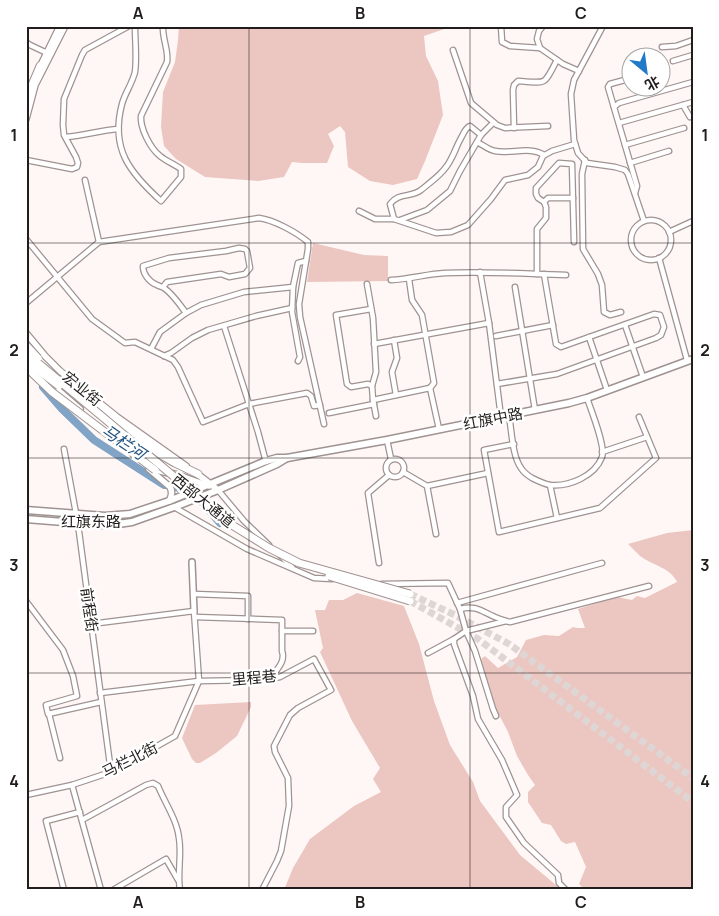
<svg xmlns="http://www.w3.org/2000/svg" width="719" height="916" viewBox="0 0 719 916" font-family="Manrope,'Noto Sans SC',sans-serif">
<rect width="100%" height="100%" fill="#fff7f6"/>
<g fill="#ecc6c0">
<path d="M179,26H453L424,36L426,56L438,81L443,115L425,161L417,179L393,185L370,181L348,167L345,132L340,126L328,134L334,146L327,163H302L292,162L284,177L258,181L205,177L176,159L164,146L161,127L163,92L175,62L178,40Z"/>
<path d="M313,243L364,255L388,256V281L307,282Z"/>
<path d="M693,530V890H581L582,887L579,884L586,867L575,842L566,844L561,841L551,825L542,823L528,802V792L535,785L528,775L517,756L508,732L495,707L481,659L485,656L498,668L517,657L526,640L544,635L559,636L573,627L577,628H585L578,609L617,597L632,600L637,596L645,598L677,582C671,568 652,565 640,556C636,552 632,548 628,544L667,533Z"/>
<path d="M357,593L404,606L419,644L434,701L450,745L473,782L480,801L520,855L562,890H284L293,868L310,839L354,806L381,792L373,779L380,768L352,721L320,652L323,648L315,610H325L329,600H343Z"/>
<path d="M251,702V707L237,736L216,753L200,763H196L192,759L182,738L195,705Z"/>
</g>
<g fill="none" stroke-linecap="round" stroke-linejoin="round">
<g stroke="#81a3c6" stroke-width="8">
<path d="M43,387L62,409L94,440L164,485H172L193,495"/>
<path d="M202,502L220,523"/>
</g>
<g stroke="#ded6d5" stroke-width="7" stroke-dasharray="7 3.5" stroke-linecap="butt">
<path d="M410,594L455,615L509,644L693,778"/>
<path d="M410,601L478,639L693,802"/>
</g>
<g stroke="#9f9391" stroke-width="7">
<g id="minor">
<path d="M135,26C135,41 137,58 135,72C132,84 125,93 122,104C110,149 130,173 161,201L181,177V169C174,164 166,161 160,156C150,148 140,128 141,116L167,62C169,51 162,38 163,26"/>
<path d="M501,26L502,42L510,46L540,48"/>
<path d="M543,26L539,31L537,39L540,48L563,64L579,71"/>
<path d="M603,26L574,80L571,94L574,140L578,153L587,163L615,167L625,170L628,174L644,221"/>
<path d="M26,42L30,45L47,53"/>
<path d="M662,47L676,46L693,40"/>
<path d="M453,50L471,103L497,125L505,128L548,126"/>
<path d="M673,61L693,55"/>
<path d="M632,78L610,84L608,87L637,186L635,193"/>
<path d="M683,105L690,117"/>
<path d="M614,107L619,103L693,82"/>
<path d="M619,123L693,102"/>
<path d="M514,128L513,90L514,85L518,81C548,83 543,86 557,60"/>
<path d="M66,137C83,136 101,130 118,129"/>
<path d="M477,142C483,145 489,150 495,151C511,154 530,146 544,155"/>
<path d="M625,145L684,128"/>
<path d="M26,160L72,169L77,167L78,163L76,157L64,135L63,125L64,99L82,55L85,50L129,26"/>
<path d="M585,160L582,174L583,249L598,274L602,285L604,312L610,315L621,312"/>
<path d="M630,163L669,151"/>
<path d="M85,180L99,242"/>
<path d="M544,202L548,198H573"/>
<path d="M359,211L375,219H394L436,233L451,232L468,225L491,199L505,180L528,175L538,167L543,156L552,151L575,144"/>
<path d="M394,219L390,204C399,192 411,198 421,190C432,181 445,172 451,159C455,152 457,145 461,138C464,133 465,128 470,126L481,135"/>
<path d="M400,220L427,210L450,191L460,171L481,135L492,124"/>
<circle cx="651" cy="240" r="20"/>
<path d="M669,232L693,221"/>
<path d="M26,239L92,319L125,343L135,342L173,360L178,367L203,422L249,404L307,393L311,396L314,406L320,405"/>
<path d="M659,258L687,360"/>
<path d="M480,272L489,323L501,417"/>
<path d="M537,274V229L546,218V207L544,202L538,198L536,194V188L559,163L572,164L574,242"/>
<path d="M409,279L412,300L422,315L434,383L430,388"/>
<path d="M391,280C410,279 427,274 445,273C485,271 526,274 566,275"/>
<path d="M367,284L373,318L376,372L372,386L373,400"/>
<path d="M163,287L167,282L221,274L229,277L245,274L250,268L247,251L245,249L239,248L226,251L169,258L143,266C143,274 149,282 157,285C159,286 162,287 164,288C173,294 180,305 186,313"/>
<path d="M515,287L535,410"/>
<path d="M26,303L99,242L259,218C274,220 296,232 308,242V249L299,304L300,317L324,424"/>
<path d="M371,309L336,315L347,384L351,387L368,384L372,386"/>
<path d="M625,325L643,377"/>
<path d="M224,326L258,432L266,462"/>
<path d="M496,336L553,325"/>
<path d="M589,337L607,390"/>
<path d="M394,340L397,358L392,372L396,395"/>
<path d="M374,344L489,323"/>
<path d="M151,349L160,332L186,313L201,305L244,292L293,287"/>
<path d="M164,356L171,353L192,338L208,330L256,316L292,308"/>
<path d="M298,361L300,357L292,312L293,287L298,263L306,261"/>
<path d="M497,384L557,374L656,338L661,335L664,327L660,315L654,314L561,347L556,344L544,274"/>
<path d="M329,413L374,404"/>
<path d="M376,416L373,400L430,388L439,429"/>
<path d="M509,416C512,432 512,455 521,468C524,473 527,475 532,478C538,481 544,484 550,485C569,487 595,476 602,457C606,447 591,410 587,398"/>
<path d="M387,440L391,459"/>
<path d="M514,444L484,450L499,532L600,508L656,458L639,417"/>
<path d="M64,449L78,524L111,772"/>
<path d="M602,452L647,437"/>
<circle cx="395" cy="468" r="9"/>
<path d="M403,472L427,486L436,534"/>
<path d="M550,485L557,518"/>
<path d="M427,486L488,473"/>
<path d="M218,490L244,521L269,545"/>
<path d="M174,507L247,549L314,578L332,579"/>
<path d="M280,555L292,567"/>
<path d="M379,563L368,493L389,475"/>
<path d="M382,584L448,583L460,609L466,631L475,651L493,709L496,716"/>
<path d="M194,594L248,596V619"/>
<path d="M26,601L63,650L73,676L77,696L46,705L48,714L101,702"/>
<path d="M457,603L602,563"/>
<path d="M460,609C476,605 481,611 495,617C500,619 505,621 510,622L649,586"/>
<path d="M195,617L282,620V651C286,662 276,670 271,678"/>
<path d="M506,621L466,631L454,639V644L473,696L478,719L502,760L517,795L506,807V817L524,843L558,875L559,883L566,890"/>
<path d="M282,631H313"/>
<path d="M428,653L454,639"/>
<path d="M100,693L199,681L262,680L280,677L314,659L331,690L298,708L290,715L274,746L275,752L288,778L289,806L281,851L277,861L262,890"/>
<path d="M49,714L60,758"/>
<path d="M72,785L101,890"/>
<path d="M26,795L72,785L111,772L175,736L199,681L194,611L91,624"/>
<path d="M82,820L146,785L153,783L158,786C165,803 177,820 179,838C182,855 177,873 180,890"/>
<path d="M64,890L46,821L80,812"/>
<path d="M113,890L166,859L178,880"/>
</g>
</g>
<g stroke="#9f9391" stroke-width="8">
<path id="tertiary" d="M192,562L194,611"/>
</g>
<g stroke="#9f9391" stroke-width="8">
<g id="secondary">
<path d="M39,69L60,26"/>
<path d="M26,119L35,85L65,26"/>
<path d="M26,333L45,356L60,371L117,417L186,466"/>
<path d="M51,384L80,409"/>
<path d="M149,469L170,487C173,492 172,496 169,501"/>
<path d="M151,469L178,475L209,486"/>
<path d="M196,473L218,490"/>
</g>
</g>
<g stroke="#9f9391" stroke-width="9">
<g id="primary">
<path d="M26,510L105,516L130,514L169,501L266,461L277,458H287L387,440L569,403L587,398L693,359"/>
<path d="M26,519L101,525L118,524L132,522L177,506L218,490L277,464L287,458"/>
</g>
</g>
<g stroke="#9f9391" stroke-width="9">
<g id="trunk">
<path d="M26,99L40,66"/>
<path d="M86,400L161,455L175,463L198,474"/>
</g>
</g>
<use href="#minor" stroke="#fff" stroke-width="4.5"/>
<use href="#tertiary" stroke="#fff" stroke-width="5"/>
<use href="#secondary" stroke="#fff" stroke-width="5.5"/>
<use href="#primary" stroke="#fff" stroke-width="6"/>
<use href="#trunk" stroke="#fff" stroke-width="7"/>
<g stroke="#9f9391" stroke-width="9" stroke-linecap="butt">
<g id="trunk-bridge">
<path d="M26,345L38,358"/>
<path d="M26,353L232,525L269,548L299,563L410,594"/>
<path d="M26,361L59,386"/>
<path d="M26,367L52,392L155,470"/>
<path d="M329,576L410,601"/>
</g>
</g>
<use href="#trunk-bridge" stroke="#fff" stroke-width="7"/>
</g>
<path fill="none" stroke="#211d1c" stroke-width="1" stroke-opacity="0.55" d="M249,26V890M470,26V890M26,243H693M26,458H693M26,673H693"/>
<g text-anchor="middle" stroke-width="5" stroke-linejoin="round" paint-order="stroke">
<g font-size="15" fill="#211d1c" stroke="#fff">
<text transform="translate(82 389) rotate(39)" y="5">宏业街</text>
<text transform="translate(493 419) rotate(-11)" y="5">红旗中路</text>
<text transform="translate(203 501) rotate(39)" y="5">西部大通道</text>
<text x="91" y="527">红旗东路</text>
<text transform="translate(89 610) rotate(82)" y="5">前程街</text>
<text transform="translate(254 678) rotate(-5)" y="5">里程巷</text>
<text transform="translate(130 760) rotate(-27)" y="5">马栏北街</text>
</g>
<g font-size="16" font-style="italic" fill="#205280" stroke="#fff">
<text transform="translate(124 442) rotate(34)" y="6">马栏河</text>
</g>
</g>
<rect width="719" height="916" fill="none" stroke="#ffffff" stroke-width="55"/>
<g transform="translate(646 72) rotate(151)"><circle r="24" fill="#ffffff" stroke="#a6a5a4"/>
<path d="M0-4L9 19L0 12L-9 19Z" fill="#217ac7"/>
<text y="-8" font-size="14" font-weight="bold" text-anchor="middle" fill="#211d1c">北</text>
</g>
<rect x="28" y="28" width="664" height="860" fill="none" stroke="#211d1c" stroke-width="2"/>
<g font-size="16" text-anchor="middle" font-weight="bold" fill="#211d1c">
<text x="138" y="19">A</text>
<text x="360" y="19">B</text>
<text x="581" y="19">C</text>
<text x="14" y="141">1</text>
<text x="705" y="141">1</text>
<text x="14" y="356">2</text>
<text x="705" y="356">2</text>
<text x="14" y="571">3</text>
<text x="705" y="571">3</text>
<text x="14" y="787">4</text>
<text x="705" y="787">4</text>
<text x="138" y="908">A</text>
<text x="360" y="908">B</text>
<text x="581" y="908">C</text>
</g>
</svg>
